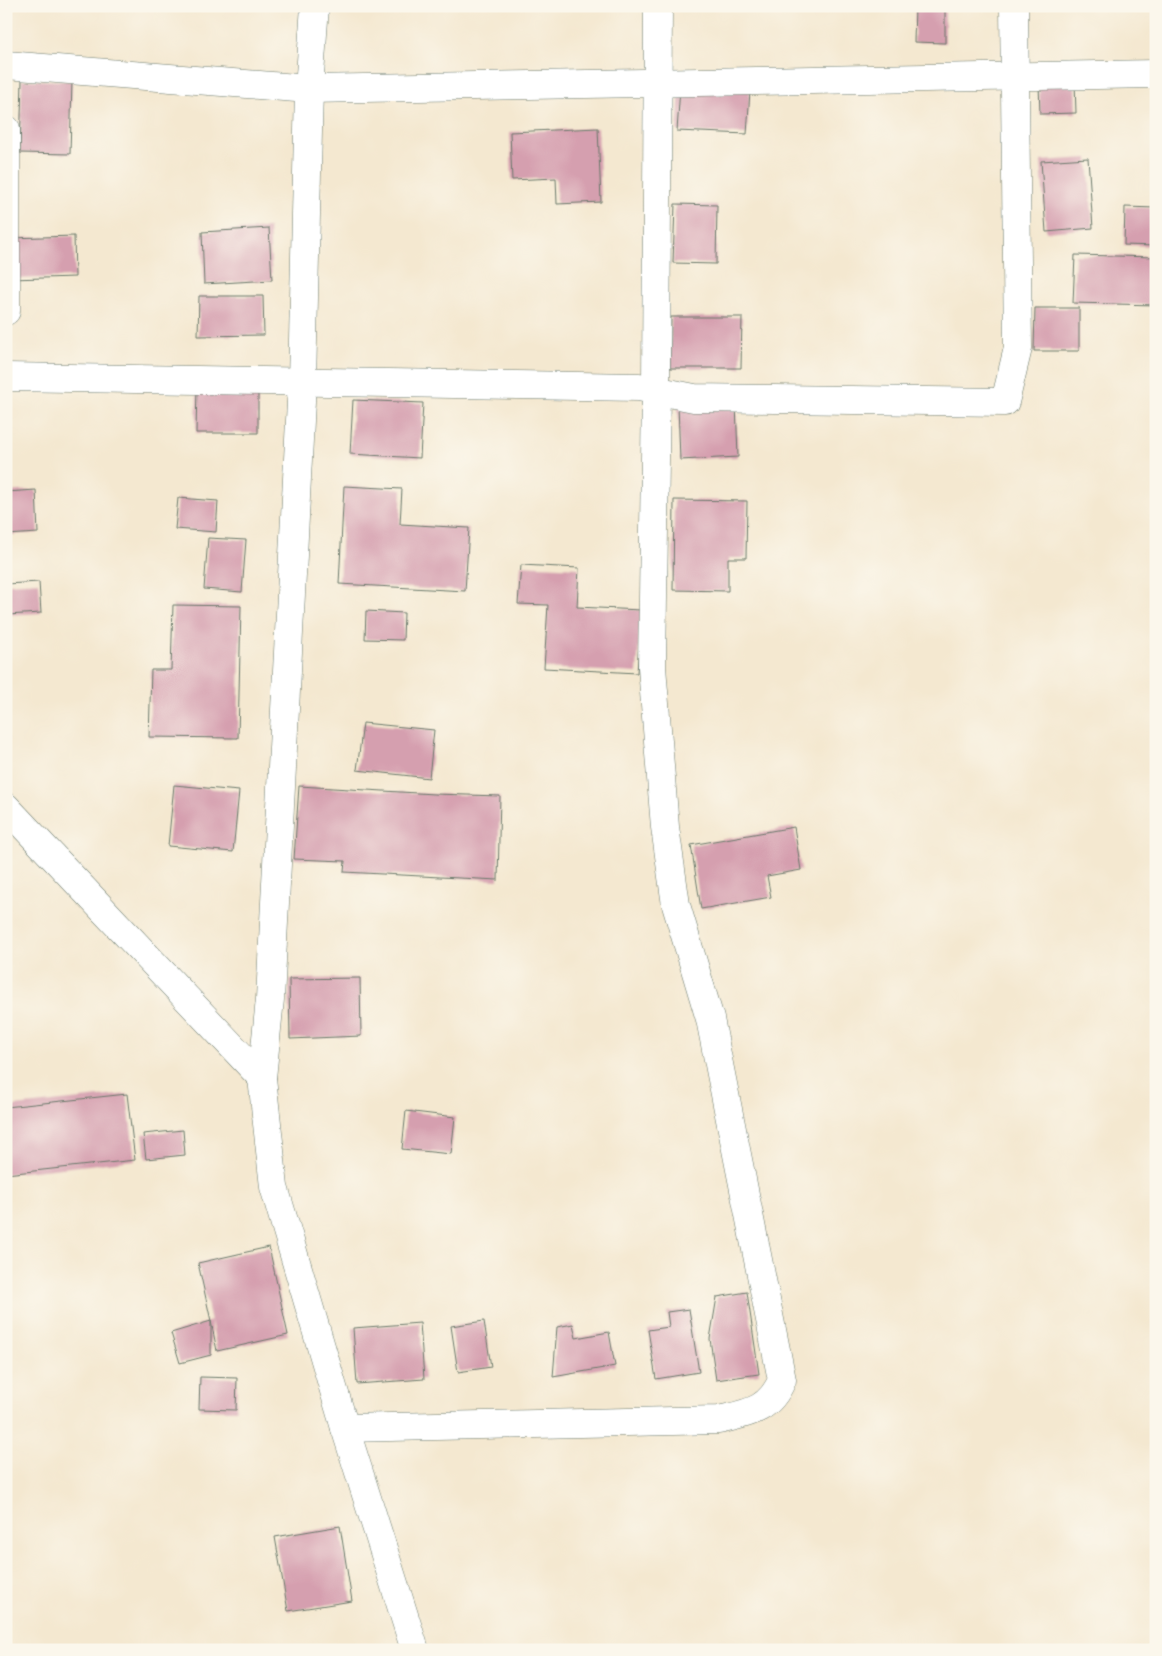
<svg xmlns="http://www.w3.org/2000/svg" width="1162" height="1656" viewBox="0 0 1162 1656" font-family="'Sorts Mill Goudy',serif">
<rect width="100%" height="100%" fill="#fbf7ec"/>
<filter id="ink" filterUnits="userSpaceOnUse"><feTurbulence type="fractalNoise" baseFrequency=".02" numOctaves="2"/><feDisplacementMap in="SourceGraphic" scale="10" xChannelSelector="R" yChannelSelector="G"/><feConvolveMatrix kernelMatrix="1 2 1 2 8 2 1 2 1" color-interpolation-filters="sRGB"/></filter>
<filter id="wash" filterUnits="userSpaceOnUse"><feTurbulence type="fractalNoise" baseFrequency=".0096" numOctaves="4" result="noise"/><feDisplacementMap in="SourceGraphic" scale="20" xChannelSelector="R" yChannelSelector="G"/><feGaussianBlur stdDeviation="1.12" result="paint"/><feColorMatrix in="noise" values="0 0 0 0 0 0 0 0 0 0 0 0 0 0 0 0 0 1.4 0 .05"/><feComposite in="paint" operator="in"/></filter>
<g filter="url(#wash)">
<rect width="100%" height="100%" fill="#f4e8d0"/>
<g id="blocks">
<g fill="#d59faf">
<path d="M915,6H945V43L914,42Z"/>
<path d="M22,80L72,81L70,154L20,153Z"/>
<path d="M1075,82L1076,113L1040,114L1039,84Z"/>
<path d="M680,88L750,91L747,134L677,131Z"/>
<path d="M598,128L601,202L557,204L556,178L512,180L510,132Z"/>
<path d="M1088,158L1093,228L1046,232L1041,161Z"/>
<path d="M675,204L717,205L716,264L673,263Z"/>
<path d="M1125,207L1156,208V246L1124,245Z"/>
<path d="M269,228L272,280L204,284L202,232Z"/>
<path d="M74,236L75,277L11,279L10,238Z"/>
<path d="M1075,255L1156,257V305L1073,303Z"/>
<path d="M199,296H263L264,335L198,336Z"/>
<path d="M1035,308H1079V351H1034Z"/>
<path d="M671,317H742L741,368H670Z"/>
<path d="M197,387H258V433H196Z"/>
<path d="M353,400L423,403L420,458L350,454Z"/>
<path d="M736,403L738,457L680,460L678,405Z"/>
<path d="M344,486L402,489L400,524L469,528L465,591L339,584Z"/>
<path d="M36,490L38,533L6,535V492Z"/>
<path d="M178,498L218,501L216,532L175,529Z"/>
<path d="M674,500L747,501L746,558H728V591L673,590Z"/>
<path d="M208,538L246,540L242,592L204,589Z"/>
<path d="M521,565L579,568L577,607L641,610L637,673L544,668L548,605L518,604Z"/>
<path d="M39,582L41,613L6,615V584Z"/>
<path d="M173,605L241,606L238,738L149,737L151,670H171Z"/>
<path d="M366,611L404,613L403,640L365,639Z"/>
<path d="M363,723L434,730L429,778L357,770Z"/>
<path d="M174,785L239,791L233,852L168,846Z"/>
<path d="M299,786L434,794L500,796L498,880L344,872L345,861L294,859Z"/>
<path d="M794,827L801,870L767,876L771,897L701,909L691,845Z"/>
<path d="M360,978L361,1036L290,1039L289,979Z"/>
<path d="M127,1094L135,1160L6,1174V1107Z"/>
<path d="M406,1111L455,1117L451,1154L402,1149Z"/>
<path d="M183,1130L185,1155L146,1159L143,1134Z"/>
<path d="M269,1247L288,1335L217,1351L211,1321V1355L180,1363L171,1333L211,1321L198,1263Z"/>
<path d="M747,1292L759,1374L716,1380L710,1339L717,1297Z"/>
<path d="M689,1309L699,1372L656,1379L648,1330L669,1327L667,1312Z"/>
<path d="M484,1321L491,1367L458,1372L451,1326Z"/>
<path d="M420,1323L424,1379L357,1384L353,1328Z"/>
<path d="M573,1324L576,1338L609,1332L615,1366L553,1377L557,1327Z"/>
<path d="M200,1377L237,1378L236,1410L199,1409Z"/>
<path d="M340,1526L352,1601L288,1611L275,1537Z"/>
</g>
</g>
</g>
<g filter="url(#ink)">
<use href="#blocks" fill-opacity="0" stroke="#6a796b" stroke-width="1"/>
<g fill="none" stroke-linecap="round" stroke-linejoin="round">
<g stroke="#6a796b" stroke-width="29">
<g id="minor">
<path d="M6,65L309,89L1156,74"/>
<path d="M6,129V311"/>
<path d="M6,377L639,387L694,398L1005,402L1018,348L1014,6"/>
<path d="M6,807L262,1078"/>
<path d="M345,1428L719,1420C748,1413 769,1411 782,1380L710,1019L676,905L665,827L652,667L656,391L658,6"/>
</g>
</g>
<g stroke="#6a796b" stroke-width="29">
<path id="tertiary" d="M315,6L309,89L302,382L270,999L262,1078L274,1187L345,1428L415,1650"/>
</g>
<use href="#minor" stroke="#fff" stroke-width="28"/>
<use href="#tertiary" stroke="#fff" stroke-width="28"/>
</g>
</g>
<rect width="1162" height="1656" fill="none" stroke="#fbf7ec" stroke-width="25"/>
</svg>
